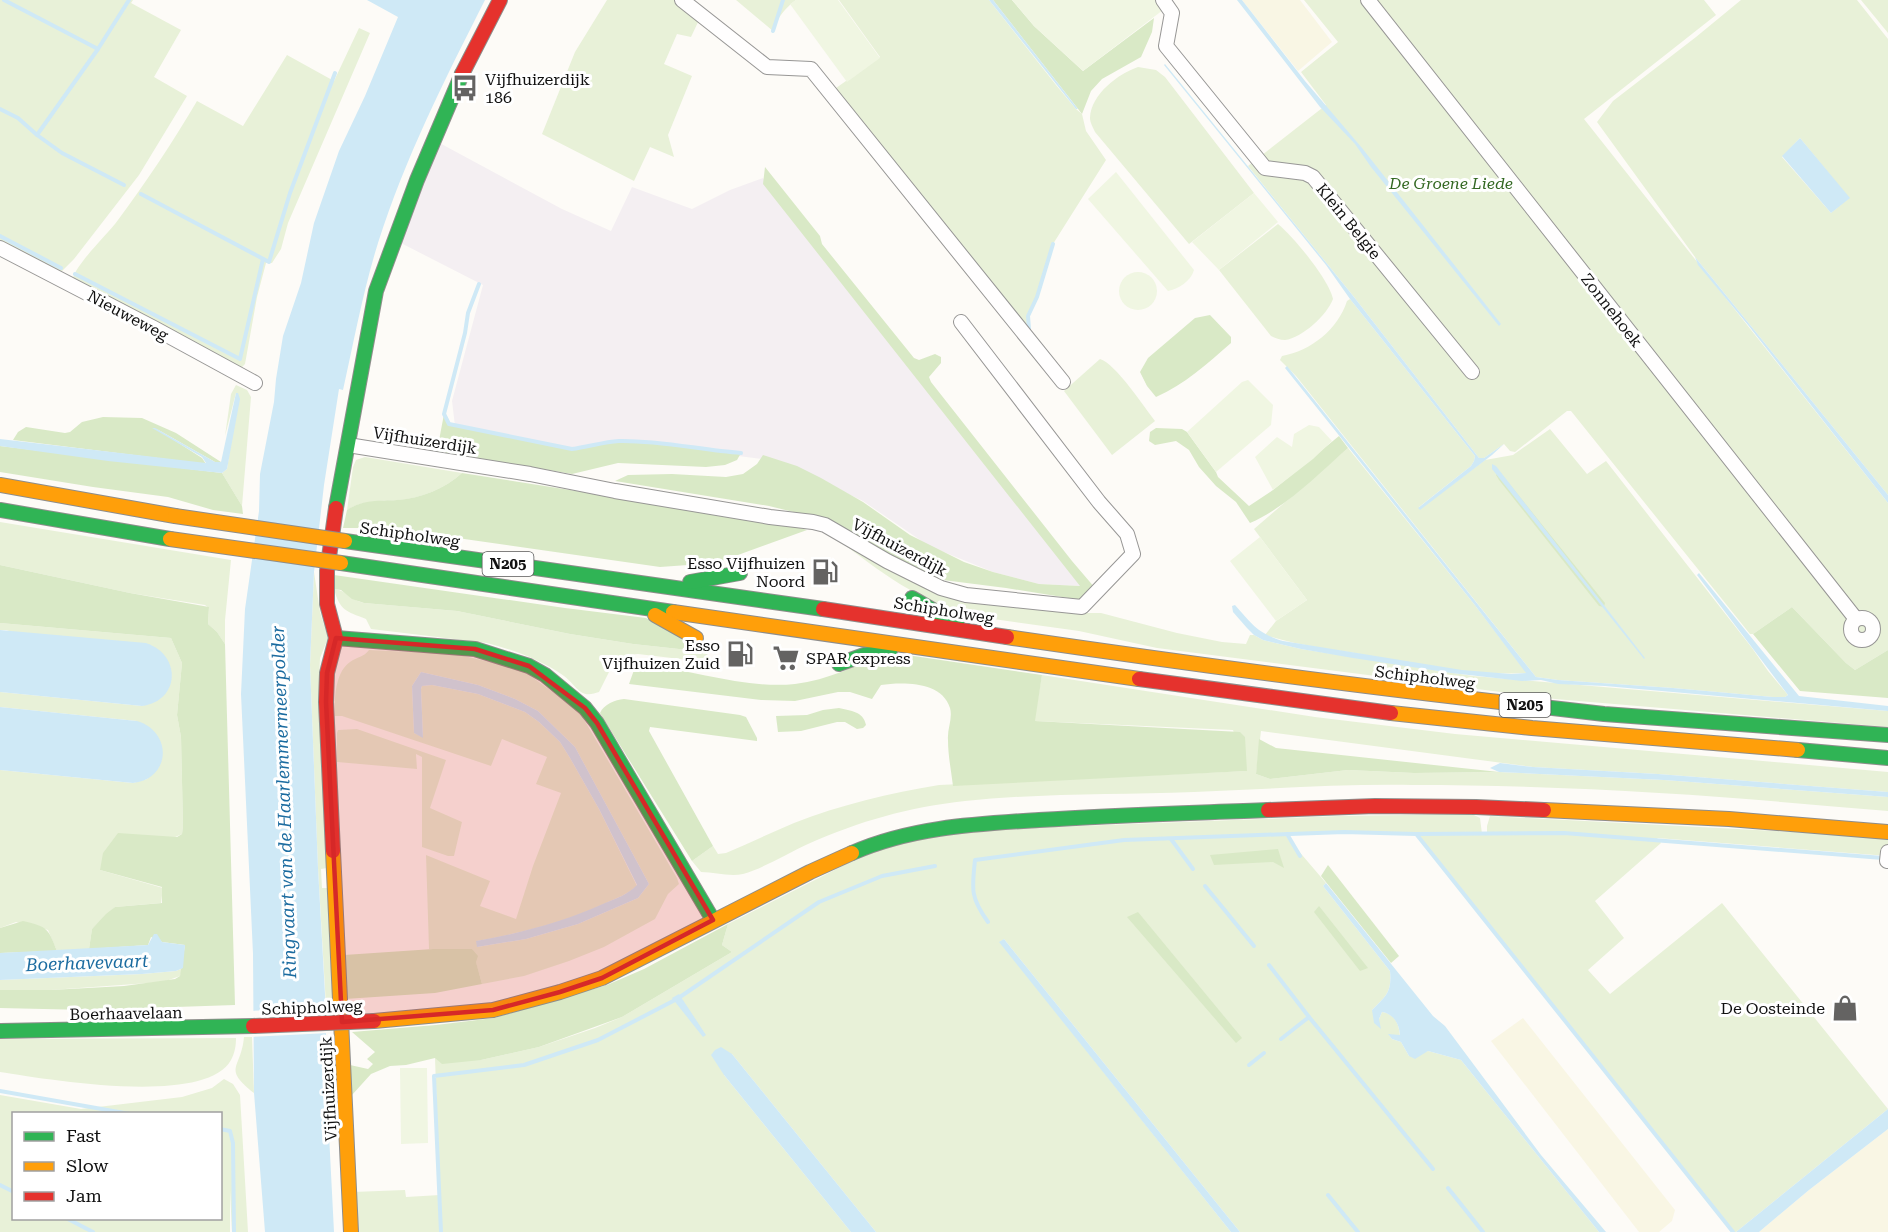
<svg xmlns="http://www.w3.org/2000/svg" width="1888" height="1232" viewBox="0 0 1888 1232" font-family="'Roboto Serif',serif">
<rect width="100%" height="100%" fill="#fdfbf7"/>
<path fill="#f4eff2" d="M434,140L562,209L611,231L632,187L692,209L730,190L763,178L1081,586L1039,584L993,572L929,546L863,501L779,461L619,441L572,449L455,426L452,401L483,285L395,240Z"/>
<g fill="#f9f6e4">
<path d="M1242,0H1300L1332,42L1298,71Z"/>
<path d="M1523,1018L1675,1210L1672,1221L1659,1232H1639L1491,1041Z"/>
<path d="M1888,1129V1232H1759L1809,1190Z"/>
</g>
<g fill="#e8f1d8" fill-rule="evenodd">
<path d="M0,0H133L131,3L181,30L154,77L187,96L139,175L74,259L62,271L57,273L0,244Z"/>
<path d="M607,0H674L699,20L691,37L677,34L664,64L692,76L668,135L674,157L650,147L634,181L542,134L575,52Z"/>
<path d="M736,0H796C785,8 777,18 773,31Z"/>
<path d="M839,0H989L1056,85L1076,109L1082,114L1086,131L1106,160L1053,244L1037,297L1028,316L1029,334L836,88L880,57Z"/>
<path d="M1304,0H1704L1716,15L1584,119L1888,503V650L1855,670L1846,663L1792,607L1753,634H1750L1571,411H1567L1515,452L1510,451L1504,444L1484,458H1479L1354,297L1248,166L1326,105L1301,72L1338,42Z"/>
<path d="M1741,0H1857L1888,39V495L1695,257L1597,122L1613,101L1696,37ZM1800,138L1849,198L1831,213L1782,157Z"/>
<path d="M1861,0H1888V33Z"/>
<path d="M359,28L370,33L288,223L281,249L272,263H266L257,297L245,364L240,369L73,278C77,263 107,235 118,220C146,182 173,142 197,101L243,126L287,55L334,81Z"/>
<path d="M1138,67L1156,70L1165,77L1254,193L1189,244L1095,132C1093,127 1090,123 1090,118C1091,94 1118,74 1138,67Z"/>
<path d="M1278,224C1294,237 1329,280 1333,299C1327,315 1302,338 1285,340C1280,340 1275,338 1271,336L1219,270Z"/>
<path d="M1350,299L1475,456L1474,461L1471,466L1419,507L1420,509L1485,460L1513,455L1550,429L1587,474L1606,461L1752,648L1768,671L1788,695L1785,697H1773L1673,688L1558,680L1536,677L1296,376L1280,360L1282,356C1311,351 1338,329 1347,301Z"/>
<path d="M1100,359C1115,363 1144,407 1155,421L1112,455L1064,391Z"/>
<path d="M236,385L247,390L251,397L242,506L222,473L227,469L238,396L236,393L225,436L231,394Z"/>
<path d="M1348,448L1474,604L1527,673C1473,676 1418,664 1365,655C1332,649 1298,646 1265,635L1276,621L1307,600L1254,529Z"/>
<path d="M365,457L462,473C444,489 422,498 398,500C379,501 363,500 347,510L353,467L356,460Z"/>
<path d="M0,522L231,560L225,620V644L217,632L208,624L209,608L205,605L130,593L0,565Z"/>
<path d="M837,539L916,582L1076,613H1101L1177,633L1222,642L1246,644L1250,635H1254L1263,640L1301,649L1473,676L1888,711V727L1555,699L1157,648L1079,631L972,616C921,603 879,571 837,539Z"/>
<path d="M314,572L320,612L328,638L320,658L319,679L327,868L321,869L322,888H327L333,1006H326L318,868L310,665Z"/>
<path d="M334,589C346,590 352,601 364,603L457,611L570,634L633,644L679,649H703L714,663L638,654L617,656L599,692C593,694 587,696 581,692C575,688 570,680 564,676C541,660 514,650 487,643L371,629L366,619C346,611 340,611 334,589Z"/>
<path d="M0,623L171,638L182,663L177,715L181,737L183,826L182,834L100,870L163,888L161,903L115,907L92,929L89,949L57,951L48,930L16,922L0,928V770L133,783L147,779L159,767L137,721L0,707V692L142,706C156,700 165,697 171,681L6,630H0Z"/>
<path d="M369,650L455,654L521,669L579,711L677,878L679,884L668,894L655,919L604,947L569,961L524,976L482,984L472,949H429L426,855L490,881L480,906L516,919L533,866L561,793L536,784L547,757L502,739L491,766L342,716H335C334,700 335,672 350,662C357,657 364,657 369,650ZM421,672L478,685L515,699L538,711L575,747L649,884L638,898L578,924L526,939L477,947V941C521,933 563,923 604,904C616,898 627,895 637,886L599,809L570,758L560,742L539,722L525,712L478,694L432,685L422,686L421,689L423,737L414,733L412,686Z"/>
<path d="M1042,675L1315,717L1455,734L1888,772V792L1658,774L1533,767L1261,731L1256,774L1270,779L1348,770L1414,773L1499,772L1664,780L1888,797V811C1812,805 1735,797 1659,793C1577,788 1494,785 1412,785C1339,784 1267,789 1194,792C1118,795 1041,793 965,801C909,807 860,821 808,844C788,853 764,868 743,874C729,877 715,872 701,872L692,861L713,846L718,854L726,853C749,843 771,833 794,823C840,805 890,793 939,785L1247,771L1233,730L1034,721Z"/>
<path d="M357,729L446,760L430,808L462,822L454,856H448L422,847V757L416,754L417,769L337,762V733L338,730Z"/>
<path d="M1472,814L1480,818L1482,834L1487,833V826L1490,816L1888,837V856L1657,838L1661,843L1595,901L1624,938L1588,970L1610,994L1722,903L1888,1109L1736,1232H1733L1416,834L1332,833L1287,834L1285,835L1326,883L1323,886L1390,971C1392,992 1386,996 1372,1010L1379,1019L1382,1012C1395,1014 1399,1024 1400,1036L1389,1035L1392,1039L1401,1042L1409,1056L1428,1051L1461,1060L1599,1232H1240L1004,939L1000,942L1231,1232H876L732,1054L724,1075L851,1232H355L353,1192L405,1190L406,1197L440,1195L435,1058L481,1060L539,1047L595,1028L622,1017L732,952L722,945L728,924L880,847L948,831L1339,816Z"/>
<path d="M183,968L180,976L163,982L51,990H0V980L142,974L176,971Z"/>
<path d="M244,1037H252L254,1093C222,1067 241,1070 244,1037Z"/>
<path d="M236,1038C236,1045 235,1053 231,1060C205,1107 46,1079 0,1072V1039Z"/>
<path d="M224,1079L233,1084L240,1095L248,1232H232L230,1190V1232H0V1095L81,1109L182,1097L212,1088ZM14,1114H220V1218H14Z"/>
</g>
<g fill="#d9e9c6">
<path d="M993,0H1012L1034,26L1083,71L1154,18L1152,32L1141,57L1102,79L1091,91L1082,114Z"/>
<path d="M765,167L820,236L822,244L914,358L919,360L935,354L941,357V363L929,377L931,382L1072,561L1101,595L1087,601L1006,588L943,580L912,570L810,516L769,506L615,481L628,475L672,474L726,477L743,474L757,464L763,455L797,466L821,478L863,502L910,535L964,562L993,572L1039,584L1080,586L763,184Z"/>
<path d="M1210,315L1231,337V343C1208,363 1184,385 1156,397L1147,386L1140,372L1148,358L1195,318Z"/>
<path d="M444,414L449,424L455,426L572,449C588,447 603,442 619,441C659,440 700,450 741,453L737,460L725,465L706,467L618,463L572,474L437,451Z"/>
<path d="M103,417L142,418L176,433L221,462H215L155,428L202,458L206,464L13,440L18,432L26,427L65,433L70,432L82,422Z"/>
<path d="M1156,428L1182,429L1187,432L1216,472L1218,477L1249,506L1273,490L1339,436L1348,448C1317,475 1288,506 1250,523L1236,502L1216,486L1199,467L1189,450L1176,441L1155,445L1149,441L1150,432Z"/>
<path d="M0,446L222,473L242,506L243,514L213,510L168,497L93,487L0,472Z"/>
<path d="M1499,471L1605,603L1604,607L1599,606L1499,480L1496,475Z"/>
<path d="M462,473L786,524L807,530L716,563L660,567L387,528H343L347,510C364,499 379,501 397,500C422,498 444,489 462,473Z"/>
<path d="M0,565L130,593L209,607L208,624L217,632L225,644L235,1005L87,1010L0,1008V990H51L124,986L175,979L180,976L185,945L162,942L151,937L148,945L89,949L92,929L106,914L115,907L162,903V887L100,870L103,853L118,833L177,837L182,834L183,826L181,737L177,715L182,663L171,638L0,623Z"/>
<path d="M334,575L565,608L646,618L703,649H679L633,644L570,634L457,611L364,603L352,599L341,590L334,589Z"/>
<path d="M1792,607L1846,663L1855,670L1888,650V698L1800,691L1753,634Z"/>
<path d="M887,652L1042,675L1035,721L1240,732L1245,737L1247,771L953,786C951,770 948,755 948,740C947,729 953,718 950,708C942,681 902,682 881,685L872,699L850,692H838L795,701L761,700L629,684L634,670L648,665C695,671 748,689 795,684C828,680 858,665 887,652Z"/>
<path d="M624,699L740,715L746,717L757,738V741L650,727L649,731L713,846L692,861L600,713C604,704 615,700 624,699Z"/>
<path d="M839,708C851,711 863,711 866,725L863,728L857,729L845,722H837L801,731L778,732L776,716L807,715L823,710Z"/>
<path d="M1259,739L1276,748L1499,772L1414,773L1348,770L1270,779L1256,774Z"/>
<path d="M1278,849L1284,868L1273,862L1214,865L1210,855Z"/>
<path d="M1328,865L1399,956L1391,963L1321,876Z"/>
<path d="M1319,906L1368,968L1360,971L1314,912Z"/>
<path d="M1138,912L1242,1038L1236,1043L1127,917Z"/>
<path d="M23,921C48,927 48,928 57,951L0,953V928Z"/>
<path d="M728,924L722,945L732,952L622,1017L539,1047L481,1060L442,1064L435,1058L406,1065L390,1066L371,1074L352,1095L350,1065L368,1069L373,1064L367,1059L375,1052L352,1032L436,1025L494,1018L607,985L644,969Z"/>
<path d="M433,949H472L478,956L476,962L482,984L435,993L345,999L344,955Z"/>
</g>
<g fill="#f0f6e2">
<path d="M796,0H838L880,58L847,82L790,4Z"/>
<path d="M1012,0H1156L1163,10L1083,71L1034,26Z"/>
<path d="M1116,172L1194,270C1191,281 1178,289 1168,291L1088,199Z"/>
<path d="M1254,193L1278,222L1219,270L1192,242Z"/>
<circle cx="1138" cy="291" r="19"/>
<path d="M1248,380L1273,405L1271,425L1216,472L1187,432L1242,382Z"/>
<path d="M1309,425L1319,427L1332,441L1313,459L1273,490L1255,457L1277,437L1292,447L1294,434Z"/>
<path d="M1260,537L1307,600L1276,621L1230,561Z"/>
<path d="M400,1068H427L428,1143L401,1144Z"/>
</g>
<g fill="#cfe9f6">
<path d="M367,0H485C445,79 405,158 378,243C363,291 354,341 343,390L339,389L324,485L314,572L310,665L318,868L326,1012V1068L331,1070L332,1128L329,1134L334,1232H265L254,1093L253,954L241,694L245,609L259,511L260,474L274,402L276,379L283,336L301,283L314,223L339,151L365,96L398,17Z"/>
<path d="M989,0H993L1078,109H1076Z"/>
<path d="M1237,0H1242L1305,81L1362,148L1501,324L1499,326L1371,167L1355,144L1320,107Z"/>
<path d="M1165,64L1354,297L1479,458H1484L1504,444L1492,455L1420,510L1418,508L1471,466L1474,461L1475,456L1350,299L1326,265L1164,65Z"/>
<path d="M1800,138L1850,198L1831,213L1782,156Z"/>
<path d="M1695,257L1888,495V503L1748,325L1698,265Z"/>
<path d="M1287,366L1536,677L1558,680L1673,688L1773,697H1785L1788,695L1697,575L1699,573L1799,696L1888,706V711L1605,686L1558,684L1541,680L1522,681L1451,673L1353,658L1301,649L1263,640L1254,635L1247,628L1233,612L1232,606L1235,605C1252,624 1257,633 1283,641L1462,670L1511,674L1526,673L1474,604L1285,368Z"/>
<path d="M236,393H238L240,399L227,469L222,473L108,461L0,446V439L206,463L202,457L152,428H155L215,462H221Z"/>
<path d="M1492,464L1496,466L1645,658L1644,659L1492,469Z"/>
<path d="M0,630L146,643C182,655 180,701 142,706L0,692Z"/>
<path d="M421,672L478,685L515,699L538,711L575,747L649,884L638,898L578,924L526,939L477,947L476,941C521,933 563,922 605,903C617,898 627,895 637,885L599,809L570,758L560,742L539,722L525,712L478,694L432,685L422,686L421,689L423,738L414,733L412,686Z"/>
<path d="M0,707L137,721C173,732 171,779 133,783L0,770Z"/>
<path d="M1500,763L1533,767L1658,774L1888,792V797L1664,780L1499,772L1490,768Z"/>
<path d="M1326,883L1433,1016L1445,1026L1541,1155L1606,1232H1599L1461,1060L1428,1051L1415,1059L1409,1056L1401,1042L1392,1039L1388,1034L1400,1035C1399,1024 1394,1014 1382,1012L1379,1019L1381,1029L1374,1023L1372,1010C1386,996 1392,992 1390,971L1323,886Z"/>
<path d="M154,934H157L162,942L185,945L183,968L176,971L142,974L0,980V953L148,945Z"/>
<path d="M1004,939L1240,1232H1231L999,942Z"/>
<path d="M679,994L706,1035L703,1037L672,998Z"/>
<path d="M721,1047L732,1054L876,1232H851L724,1075L711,1055L715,1050Z"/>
<path d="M1888,1109V1129L1809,1190L1759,1232H1736Z"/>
</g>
<path fill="#fdfbf7" d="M329,1007V1033L249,1037L250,1011Z"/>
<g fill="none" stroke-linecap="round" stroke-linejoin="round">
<g stroke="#cfe9f6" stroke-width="4">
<path d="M4,0L98,49L129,0"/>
<path d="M773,31L783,0"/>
<path d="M98,49L37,135L62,153L124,185"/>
<path d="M0,109L18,118L37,135"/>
<path d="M141,194L269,262L290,193L335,73"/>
<path d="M0,236L61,268"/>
<path d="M75,274L240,359L263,259"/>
<path d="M479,284L468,313L465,333L444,414L449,424L572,449C588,447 603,442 619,441C659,440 700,450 741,453"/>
<path d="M1029,329L1028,316L1037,297L1053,244"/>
<path d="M1287,834L1300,856"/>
<path d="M1417,835L1733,1232"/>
<path d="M1171,839L1193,869"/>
<path d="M1205,886L1254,946"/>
<path d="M988,922C970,897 972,889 975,860L1124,840L1344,832L1416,834L1564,833L1883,858"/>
<path d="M1269,965L1309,1017L1281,1039"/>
<path d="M1309,1017L1433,1169"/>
<path d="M1249,1065L1264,1053"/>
<path d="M0,1091L130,1114"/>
<path d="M220,1129L230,1131L233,1143L234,1232"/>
<path d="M0,1185L14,1192"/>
<path d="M1448,1188L1483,1232"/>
<path d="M1328,1195L1358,1232"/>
<path d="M66,1218L93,1232"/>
<path d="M441,1232L434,1076L524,1065L598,1040L677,999L819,902L882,876L935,866"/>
</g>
<g stroke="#979695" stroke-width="16">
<g id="street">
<path d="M682,0L767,67L811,69L1063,382"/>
<path d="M1163,0L1172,13L1166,46L1265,168L1305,173L1313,177L1472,372"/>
<path d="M1368,0L1856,619"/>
<path d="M0,248L154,328L255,383"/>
<path d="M348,445L530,474L615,491L770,517L813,522L825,525L887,561L941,588L966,595L1082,607L1133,554L1127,534L1099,502L961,322"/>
<circle cx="1862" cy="629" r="11"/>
<path d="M1887,861L1888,852"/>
</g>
</g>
<g stroke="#8e8d8b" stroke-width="16">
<g id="fast">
<path d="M336,508L376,291L417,180L462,74"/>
<path d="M0,510L170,539"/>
<path d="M345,541L823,609"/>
<path d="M341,563L673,612"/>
<path d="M690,582L740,573"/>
<path d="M912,598L957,624"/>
<path d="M336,638L475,649L529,666L545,675L585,708L597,723L713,920"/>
<path d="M839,664L864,655L890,652"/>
<path d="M1517,704L1604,714L1888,735"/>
<path d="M1798,750L1888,758"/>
<path d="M852,853C911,827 975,824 1039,820C1115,815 1192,813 1268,810"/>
<path d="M0,1031L253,1026"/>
</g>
</g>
<g stroke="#8e8d8b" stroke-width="16">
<g id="slow">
<path d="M0,485L175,516"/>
<path d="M673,612L1139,679"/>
<path d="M655,615L696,638"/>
<path d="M1007,637C1177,662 1347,685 1517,704"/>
<path d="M1391,713L1532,728L1798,750"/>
<path d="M1544,810L1729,819L1888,832"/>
<path d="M333,851L351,1232"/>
<path d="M374,1021L493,1010L560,992L602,978L810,872L852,853"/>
</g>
</g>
<g stroke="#8e8d8b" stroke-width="16">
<g id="jam">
<path d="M462,74L500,0"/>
<path d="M823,609L1007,637"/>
<path d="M1139,679L1391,713"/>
<path d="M1268,810L1375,806L1476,807L1544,810"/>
<path d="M333,851L326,702L327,673L336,638L327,604V571L336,508"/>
</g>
</g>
<use href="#street" stroke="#fffefe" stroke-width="14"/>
<use href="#fast" stroke="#30b455" stroke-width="14"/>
<use href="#slow" stroke="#ff9f0a" stroke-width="14"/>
<use href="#jam" stroke="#e5322d" stroke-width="14"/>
<g stroke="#8e8d8b" stroke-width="16" stroke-linecap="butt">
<g id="slow-bridge">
<path d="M175,516L345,541"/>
<path d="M170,539L341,563"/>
</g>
</g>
<g stroke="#8e8d8b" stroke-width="16" stroke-linecap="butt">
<path id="jam-bridge" d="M253,1026L374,1021"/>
</g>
<use href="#slow-bridge" stroke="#ff9f0a" stroke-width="14"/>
<use href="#jam-bridge" stroke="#e5322d" stroke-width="14"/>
</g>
<path fill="#d62828" fill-opacity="0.2" stroke="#d62828" stroke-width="4.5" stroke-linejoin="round" d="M336,638L475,649L529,666L585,708L597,723L713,920L602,978L560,992L493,1010L342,1022L326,702L327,673Z"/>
<defs>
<g id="bus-bare" transform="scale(2.07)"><path d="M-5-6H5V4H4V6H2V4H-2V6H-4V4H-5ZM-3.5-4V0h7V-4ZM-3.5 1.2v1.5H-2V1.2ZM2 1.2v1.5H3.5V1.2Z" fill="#646362" stroke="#fff" stroke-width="2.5" paint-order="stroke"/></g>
<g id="fuel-bare" transform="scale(2.07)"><path d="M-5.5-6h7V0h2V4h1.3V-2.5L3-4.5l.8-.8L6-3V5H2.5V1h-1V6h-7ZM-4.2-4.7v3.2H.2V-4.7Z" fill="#646362" stroke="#fff" stroke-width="2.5" paint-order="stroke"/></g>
<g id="supermarket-bare" transform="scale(2.07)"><path d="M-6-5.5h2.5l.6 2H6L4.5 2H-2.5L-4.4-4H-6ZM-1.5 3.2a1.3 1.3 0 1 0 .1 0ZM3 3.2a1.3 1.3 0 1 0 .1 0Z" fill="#646362" stroke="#fff" stroke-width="2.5" paint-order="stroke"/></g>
<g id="shop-bare" transform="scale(2.07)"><path d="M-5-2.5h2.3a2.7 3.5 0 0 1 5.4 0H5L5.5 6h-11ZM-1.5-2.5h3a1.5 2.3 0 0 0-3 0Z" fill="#646362" stroke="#fff" stroke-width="2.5" paint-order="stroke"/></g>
</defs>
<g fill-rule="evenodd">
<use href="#bus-bare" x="465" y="88"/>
<use href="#fuel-bare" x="825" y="572"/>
<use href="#fuel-bare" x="740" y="654"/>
<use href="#supermarket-bare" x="786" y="658"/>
<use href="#shop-bare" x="1845" y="1008"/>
</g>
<g text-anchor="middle" stroke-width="6" stroke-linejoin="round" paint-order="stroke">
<g fill="#fff" stroke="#585858" stroke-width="1.5">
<rect x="482.5" y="552" width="51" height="24" rx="4.5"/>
<rect x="1499.5" y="693" width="51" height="24" rx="4.5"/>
</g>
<g font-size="15" font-weight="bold" fill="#111">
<text x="508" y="569">N205</text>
<text x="1525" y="710">N205</text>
</g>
<g font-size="16" fill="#111" stroke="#fff" text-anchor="end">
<text x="485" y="85" text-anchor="start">Vijfhuizerdijk<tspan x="485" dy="18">186</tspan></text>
<text x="805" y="569">Esso Vijfhuizen<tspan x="805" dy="18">Noord</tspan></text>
<text x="720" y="651">Esso<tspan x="720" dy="18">Vijfhuizen Zuid</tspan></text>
<text x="806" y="664" text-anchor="start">SPAR express</text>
<text x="1825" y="1014">De Oosteinde</text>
</g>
<g font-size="16" font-style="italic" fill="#336822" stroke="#fff">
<text x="1451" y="189">De Groene Liede</text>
</g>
<g font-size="16" fill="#111" stroke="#fff">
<text transform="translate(1349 221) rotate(51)" y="6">Klein Belgie</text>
<text transform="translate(1612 310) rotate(52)" y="6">Zonnehoek</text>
<text transform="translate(128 315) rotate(28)" y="6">Nieuweweg</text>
<text transform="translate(425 440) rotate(9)" y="6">Vijfhuizerdijk</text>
<text transform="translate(410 534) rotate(8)" y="6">Schipholweg</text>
<text transform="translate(900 547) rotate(28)" y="6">Vijfhuizerdijk</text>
<text transform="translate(944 610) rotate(9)" y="6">Schipholweg</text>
<text transform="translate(1425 677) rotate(7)" y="6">Schipholweg</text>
<text transform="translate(312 1007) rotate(-2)" y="6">Schipholweg</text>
<text transform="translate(126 1013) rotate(-1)" y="6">Boerhaavelaan</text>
<text transform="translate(328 1089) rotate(-93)" y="6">Vijfhuizerdijk</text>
</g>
<g font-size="18" font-style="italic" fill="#1c6ca0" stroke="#fff">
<text transform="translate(284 802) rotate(-92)" y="6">Ringvaart van de Haarlemmermeerpolder</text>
<text transform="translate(87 963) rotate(-2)" y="6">Boerhavevaart</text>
</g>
</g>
<rect x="12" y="1112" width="210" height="108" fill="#ffffff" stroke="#a0a0a0" stroke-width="1.5"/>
<rect x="24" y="1132" width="30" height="9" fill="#30b455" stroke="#a0a0a0" stroke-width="1.5"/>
<text x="66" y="1142" font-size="18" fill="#111111">Fast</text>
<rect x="24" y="1162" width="30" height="9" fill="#ff9f0a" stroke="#a0a0a0" stroke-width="1.5"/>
<text x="66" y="1172" font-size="18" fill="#111111">Slow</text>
<rect x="24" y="1192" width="30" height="9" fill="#e5322d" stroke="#a0a0a0" stroke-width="1.5"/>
<text x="66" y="1202" font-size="18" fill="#111111">Jam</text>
</svg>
